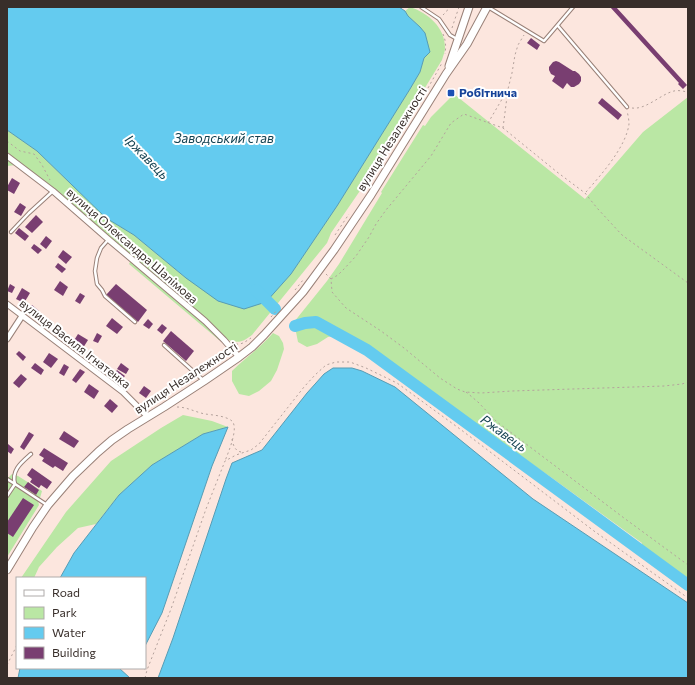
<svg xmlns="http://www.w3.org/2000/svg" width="695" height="685" viewBox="0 0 695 685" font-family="Commissioner,sans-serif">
<rect width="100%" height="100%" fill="#fce6de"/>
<g fill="#bae7a4">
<path d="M410,7C428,13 445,27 445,48C445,52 443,56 442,60L377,166L331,233L327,243L252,335C235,348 236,338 219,340L129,264L133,256L110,238L90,220L16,165L7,166V130L37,151L106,218L134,235L186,278L266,301L291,274L337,206L410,89L420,72L424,58L420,27L408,16L405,11Z"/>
<path d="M454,94L585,199L643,132L688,97V592L640,556L642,543L552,478L385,361L359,347L340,335L328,337L317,344L307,347L298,342L294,322L327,281L339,264L382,193L381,192L423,125L425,126L431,117Z"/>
<path d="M273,333L279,336L283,343L284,349L277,370L271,381L259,391L249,396L239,394L232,381V371C245,358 261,347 273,333Z"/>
<path d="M183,415L212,421L228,427L203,434L152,465L119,495L96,524L78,528L57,547L39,567L34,578H21L66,512L111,461L161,428Z"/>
<path d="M12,474L18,476L42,491L40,498L38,501L39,505L7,557V479Z"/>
</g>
<g fill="#64cbef" stroke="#579cb4">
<path d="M7,7H399L405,11L408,16L420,27L425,33L430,52L424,58L420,72L410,89L337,206L291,274L266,302L244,309L218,301L186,278L134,235L106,218L37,151L7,130Z"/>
<path d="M333,368H352L362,371L395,387L533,499L688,603V678H158L173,638L226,479L232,463L262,450L307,393L324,374Z"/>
<path d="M228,427L212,466L162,613L145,646V578H60L74,553L119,495L152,465L203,434Z"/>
<path d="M20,668H119L130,678H18Z"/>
</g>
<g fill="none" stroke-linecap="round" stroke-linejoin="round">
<g stroke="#64cbef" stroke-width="12">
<path d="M256,290L275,309"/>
<path d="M295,326L305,323L316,322L367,350L688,585"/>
</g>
</g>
<g fill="#793e71">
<path d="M610,7H616L687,85L683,89L678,84L679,83Z"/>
<path d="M531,38L540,45L537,50L527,43Z"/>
<path d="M556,61L559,62L573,71H575L579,74L581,77V81L579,84L574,87H571L567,83L563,89L552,81L555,76L551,74L549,70V67L553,62Z"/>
<path d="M602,98L622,115L618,120L598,103Z"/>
<path d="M12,178L20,183L14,194L7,190V187Z"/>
<path d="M20,203L26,207L21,216L14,212Z"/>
<path d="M36,215L43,222L32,233L25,227Z"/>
<path d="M19,228L29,236L25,241L15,233Z"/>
<path d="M46,236L52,241L46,249L40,244Z"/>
<path d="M34,244L42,250L38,254L31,248Z"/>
<path d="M63,250L72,257L66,264L58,257Z"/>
<path d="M58,263L66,269L62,273L55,267Z"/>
<path d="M60,281L68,287L63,296L54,290Z"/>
<path d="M10,284L15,287L12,293L7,291Z"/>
<path d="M116,284L147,310L138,322L106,295Z"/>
<path d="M22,288L30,293L24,303L16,299Z"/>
<path d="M80,293L85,296L80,304L75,301Z"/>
<path d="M32,305L39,311L35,316L28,310Z"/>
<path d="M112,318L123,327L117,334L106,326Z"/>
<path d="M148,319L153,324L149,329L143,325Z"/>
<path d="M162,324L167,328L162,334L157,330Z"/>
<path d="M171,331L194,351L186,361L163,341Z"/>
<path d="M97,333L102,336L98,343L93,341Z"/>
<path d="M78,334L88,340L83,348L73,342Z"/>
<path d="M19,351L26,357L23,361L16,354Z"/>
<path d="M49,353L58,359L51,368L43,362Z"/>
<path d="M35,363L44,370L41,375L31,368Z"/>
<path d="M121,363L129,369L126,374L117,369Z"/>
<path d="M64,364L69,367L64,376L59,373Z"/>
<path d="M80,369L85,372L76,383L72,380Z"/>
<path d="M117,370L125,376L119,383L111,378Z"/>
<path d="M21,374L27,379L19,388L13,383Z"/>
<path d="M89,384L99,391L94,399L84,392Z"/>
<path d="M144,386L151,391L146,398L139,393Z"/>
<path d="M110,399L118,406L112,413L104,406Z"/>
<path d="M64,431L79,441L74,448L59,439Z"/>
<path d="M29,432L34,435L24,450L20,447Z"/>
<path d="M8,444L14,449L11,454L7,451V446Z"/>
<path d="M44,448L68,463L63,471L55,466L53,468L42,461L44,458L39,455Z"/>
<path d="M32,468L52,482L47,489L41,485L39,488L30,482L32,479L27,475Z"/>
<path d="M28,482L39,490L36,495L24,487Z"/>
<path d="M23,498L34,505L13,537L7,533V522Z"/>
</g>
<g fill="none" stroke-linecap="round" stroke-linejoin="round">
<g stroke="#998178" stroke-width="4.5">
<g id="service">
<path d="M421,7L439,19L450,35L457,39"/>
<path d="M488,7L544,41L573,7"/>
<path d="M558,26L627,107"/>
<path d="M11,232L29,213L52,192"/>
<path d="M108,240L101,248L97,258L95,271L97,284L102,290L105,296L135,322"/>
<path d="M164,345L203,380"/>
<path d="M7,479L15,484C11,470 22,462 31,454"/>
<path d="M7,496L15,484L47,505"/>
</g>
</g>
<g stroke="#998178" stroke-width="7">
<g id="minor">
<path d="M7,156L53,191L108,239L205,321L224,340L239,357"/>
<path d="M7,304L123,392L148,417"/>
<path d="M7,339L22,316"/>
</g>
</g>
<g stroke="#998178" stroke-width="9">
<g id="secondary">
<path d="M449,66L469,7"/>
<path d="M7,570L33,527L48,505L73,476L98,452L112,440L128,429L164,407L204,381L239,357L252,347L264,335L303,292L334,250L371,195L446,74L467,44L487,7"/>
</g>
</g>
<g stroke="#b4a29c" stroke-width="1" stroke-dasharray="2 3" stroke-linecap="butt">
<path d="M443,15L447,11L448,7"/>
<path d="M452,28L459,7"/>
<path d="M443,34C446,41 446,47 445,54"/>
<path d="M428,88L442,63"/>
<path d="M632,108C646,110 661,94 674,91C678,90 683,91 687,92L688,91"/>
<path d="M488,123L508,89L512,73L515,55L518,45L524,35"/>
<path d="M503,128L508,89"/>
<path d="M7,141L20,151L34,154L42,165L50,180"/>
<path d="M586,192C601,175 626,147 629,124C629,120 628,115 627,111"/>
<path d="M335,235L349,214"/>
<path d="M326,274L331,279L332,292L346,308L381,331L404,348L440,378L457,389L465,392L481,393L512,391L664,386L682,384L688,382"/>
<path d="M331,279L338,275L344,269L356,256L369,237L376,224L386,210L431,156L451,123L464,114L503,128L557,172L585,193L597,208L622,235L688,283"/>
<path d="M295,290L303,280"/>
<path d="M271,317L277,310"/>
<path d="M236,344C242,345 246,341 251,338"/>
<path d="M466,392L478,402L497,422L624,518L688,565"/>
<path d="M177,407C187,407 195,412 205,414C213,415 226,416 232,421C239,428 228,453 225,461"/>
<path d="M232,439C233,445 235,451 241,452"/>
<path d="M7,665L17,645"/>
<path d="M143,668L146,670"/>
<path d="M145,678L147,670L171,609L206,509L225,461L236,455L251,450L259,444L270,430L304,387L315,375L326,365L336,362H350L366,368L397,383L460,429L594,531L688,598"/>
</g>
<use href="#service" stroke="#fff" stroke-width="2.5"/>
<use href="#minor" stroke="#fff" stroke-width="5"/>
<use href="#secondary" stroke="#fff" stroke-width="7"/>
</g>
<rect fill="#1a4fb4" stroke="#fff" stroke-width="1.5" x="447" y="89" width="8" height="8" rx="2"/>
<g text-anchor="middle" stroke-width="4" stroke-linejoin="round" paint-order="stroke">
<g font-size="12" font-weight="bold" fill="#164399" stroke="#fff" text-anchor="start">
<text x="459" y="97">Робітнича</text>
</g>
<g font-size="12" fill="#382e2a" stroke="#fff">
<text transform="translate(392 139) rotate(-58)" y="4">вулиця Незалежності</text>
<text transform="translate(132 246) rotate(41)" y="4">вулиця Олександра Шалімова</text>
<text transform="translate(75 344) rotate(38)" y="4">вулиця Василя Ігнатенка</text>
<text transform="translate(186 378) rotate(-33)" y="4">вулиця Незалежності</text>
</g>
<g font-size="13" font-style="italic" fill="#144251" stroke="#fff">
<text x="224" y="143">Заводський став</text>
<text transform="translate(147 157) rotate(46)" y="5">Іржавець</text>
<text transform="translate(504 433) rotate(36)" y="5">Ржавець</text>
</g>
</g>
<rect width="695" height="685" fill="none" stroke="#382e2a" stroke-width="16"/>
<rect x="16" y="577" width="130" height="92" fill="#ffffff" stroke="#afabaa"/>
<rect x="24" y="590" width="20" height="6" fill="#ffffff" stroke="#afabaa"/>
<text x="52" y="597" font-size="12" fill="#382e2a">Road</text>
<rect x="24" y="607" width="20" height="12" fill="#bae7a4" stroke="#afabaa"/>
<text x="52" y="617" font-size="12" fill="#382e2a">Park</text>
<rect x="24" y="627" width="20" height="12" fill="#64cbef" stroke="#afabaa"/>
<text x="52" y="637" font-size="12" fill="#382e2a">Water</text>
<rect x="24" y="647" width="20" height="12" fill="#793e71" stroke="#afabaa"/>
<text x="52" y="657" font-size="12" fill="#382e2a">Building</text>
</svg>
